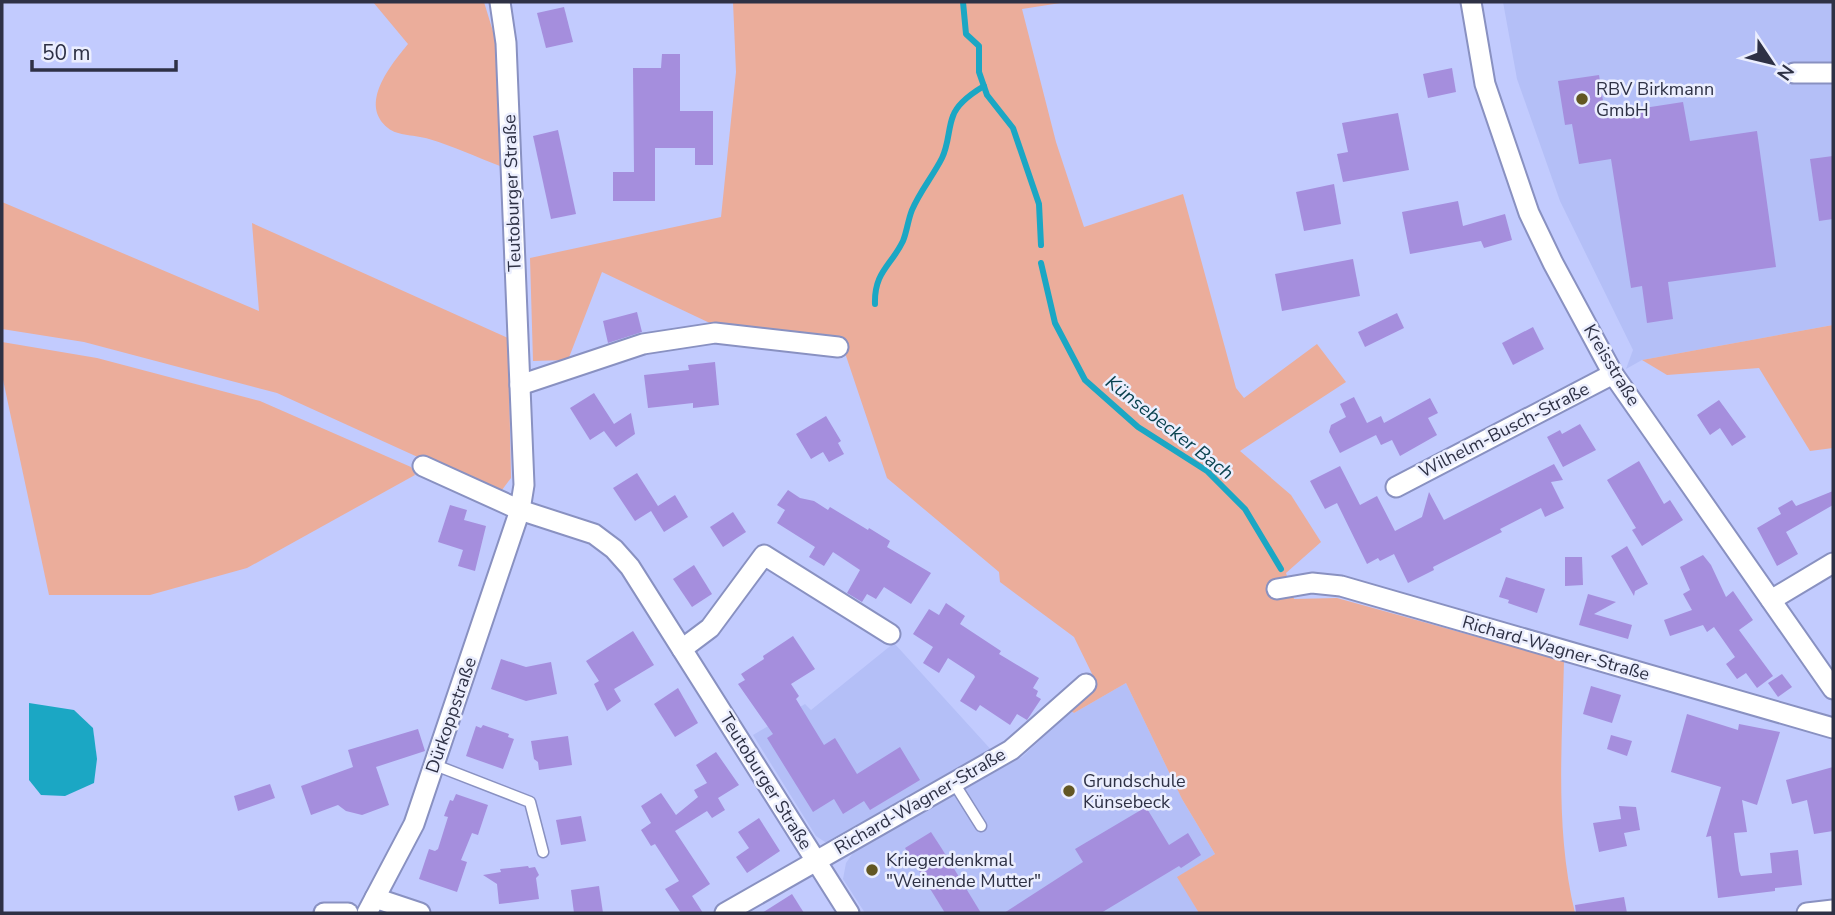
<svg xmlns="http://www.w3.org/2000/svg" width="1835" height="915" viewBox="0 0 1835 915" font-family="'Nunito Sans',sans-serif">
<rect width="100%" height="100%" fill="#c2cbfe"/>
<g fill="#b4bff7">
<path d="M1503,2H1833V325L1642,360L1626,369L1633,350L1560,201L1517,79Z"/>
<path d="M894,643L994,753L831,842H825L816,836L753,735L805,704L811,710Z"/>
<path d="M1126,683L1182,799L1215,854L1178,877L1199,913H865L843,879L846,863L855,850L1022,757L1071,711L1074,713Z"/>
</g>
<g fill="#ebad9b">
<path d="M373,2H484L495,38L500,166C476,157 453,146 429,139C417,135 397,136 388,128C358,104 391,65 408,44Z"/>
<path d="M733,2H1067L1022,9L1056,142L1084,227L1183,194L1236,388L1244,398L1317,344L1346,382L1240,451L1291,495L1321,542L1286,573L1294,599L1337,598L1564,661C1562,745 1555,831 1575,913H1199L1177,877L1215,854L1182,799L1126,683L1074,713L1071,711L1097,684L1074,637L1000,582L999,572L887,478L841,341L714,325L602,272L568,360L533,361L530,258L721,217L736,72Z"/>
<path d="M2,202L259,311L252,223L508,338L511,478L499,494L277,393L84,342L2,329Z"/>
<path d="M1833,325V448L1810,451L1759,368L1667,375L1642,360Z"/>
<path d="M2,342L97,358L260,401L411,467L415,475L247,568L150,595H49L2,375Z"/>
</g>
<path fill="#1ba7c4" d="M29,703L74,710L93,728L97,759L94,783L65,796L41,795L29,780Z"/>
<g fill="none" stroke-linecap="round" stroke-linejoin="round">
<g stroke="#1ba7c4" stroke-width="6">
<path d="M963,2L966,34L979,46V72L987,95L1013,128L1039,204L1041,245"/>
<path d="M1041,263L1055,323L1085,380L1138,427L1207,471L1245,509L1281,569"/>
<path d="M875,304C874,272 891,266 903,241C907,231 908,220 912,210C920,191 933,176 942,158C949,144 948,128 953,116C957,104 974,92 984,86"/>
</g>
</g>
<g fill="#a58edd">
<path d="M564,7L573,42L546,48L537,13Z"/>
<path d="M662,54H680V111H713V165H695V148H655V201H613V172H634L633,68H661Z"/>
<path d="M1452,68L1456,92L1428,98L1423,74Z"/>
<path d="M1599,75L1605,114L1683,102L1690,141L1757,131L1776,267L1668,282L1673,319L1647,323L1642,286L1631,288L1611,159L1579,164L1572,124L1565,125L1558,81Z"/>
<path d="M1398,113L1409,170L1343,182L1337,154L1348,152L1342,123Z"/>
<path d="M558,130L576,214L551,219L533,136Z"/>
<path d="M1833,156V219L1819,221L1810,159Z"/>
<path d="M1334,184L1341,224L1304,231L1296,192Z"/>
<path d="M1458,201L1463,226L1505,214L1512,240L1484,248L1481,241L1410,254L1402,212Z"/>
<path d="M1353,259L1360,296L1282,311L1275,274Z"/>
<path d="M637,312L642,332L608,343L603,321Z"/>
<path d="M1397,313L1404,328L1365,347L1358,332Z"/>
<path d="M1533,327L1544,349L1513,365L1502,343Z"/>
<path d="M715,362L719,405L693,408V403L648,408L644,375L689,370L688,365Z"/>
<path d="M594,393L614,424L631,413L635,434L616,447L604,431L590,440L570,408Z"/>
<path d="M1354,397L1367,423L1381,416L1384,423L1430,398L1438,413L1428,418L1437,435L1400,456L1392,440L1381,445L1376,435L1340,453L1329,432L1331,425L1346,417L1340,404Z"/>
<path d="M1719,400L1746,437L1732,446L1720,428L1710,435L1697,415Z"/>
<path d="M826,416L841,441L838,443L844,454L829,462L823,452L811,459L796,434Z"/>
<path d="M1580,424L1596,450L1563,467L1547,437L1560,430L1562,434Z"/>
<path d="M1639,461L1664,504L1670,500L1683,520L1642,546L1632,530L1636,528L1607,480Z"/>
<path d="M1554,464L1563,480L1551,482L1564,508L1545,517L1541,508L1500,529L1502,532L1433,567L1434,570L1408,583L1394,554L1380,561L1378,558L1367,564L1337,503L1325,509L1310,481L1340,466L1360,505L1377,496L1395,531L1422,517L1429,492L1444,520Z"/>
<path d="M637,473L658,506L675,495L688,517L664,532L651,511L635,521L613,488Z"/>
<path d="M788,490L800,498L814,501L828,510L830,507L868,530L869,528L890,541L887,547L931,573L911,604L884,587L876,599L867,594L862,602L847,593L860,570L833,552L824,566L809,557L815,547L777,523L785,510L777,505Z"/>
<path d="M1833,491V505L1786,532L1798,554L1777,566L1757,528L1781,514L1778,508L1792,500L1796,506Z"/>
<path d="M450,505L467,510L464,520L486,526L475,571L458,566L463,550L438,542Z"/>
<path d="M733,512L746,532L723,547L710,527Z"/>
<path d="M1627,546L1648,584L1635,591L1634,596L1611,556Z"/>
<path d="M1703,555L1711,565L1726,597L1733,591L1753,620L1739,630L1773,676L1757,688L1746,673L1737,679L1726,664L1735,657L1714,627L1707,632L1703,625L1670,636L1664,620L1692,610L1683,594L1690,590L1680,567Z"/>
<path d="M1565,557H1582L1583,585L1565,586Z"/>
<path d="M694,565L712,594L692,607L673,579Z"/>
<path d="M1506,577L1545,589L1537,613L1508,603L1509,600L1499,597Z"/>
<path d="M1588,594L1616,602L1594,614L1632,625L1628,639L1579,625Z"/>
<path d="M946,603L965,616L960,624L1001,651L999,654L1039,678L1033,688L1038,691L1036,696L1041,699L1027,720L1017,714L1010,725L980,705L976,711L960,701L975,677L974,675L948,658L939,673L923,663L933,647L913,634L929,609L939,615Z"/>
<path d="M633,631L654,665L614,689L621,701L607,711L594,684L599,681L586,661Z"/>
<path d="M793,636L815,669L791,684L799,696L796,699L824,745L835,738L857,774L900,747L920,780L870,810L864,801L843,814L834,799L813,812L767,738L773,734L738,684L745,680L741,674L764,659L763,656Z"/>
<path d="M501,659L526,667L551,662L557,694L526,701L491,689Z"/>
<path d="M1782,674L1792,687L1778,697L1768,683Z"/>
<path d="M1591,686L1621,695L1612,723L1583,714Z"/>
<path d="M678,688L698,723L675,737L654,704Z"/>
<path d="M1687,714L1738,730L1739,724L1780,732L1757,805L1742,800L1747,832L1734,833L1739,871L1741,876L1772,873L1770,853L1798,850L1802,885L1775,888V891L1718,898L1711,836L1706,837L1721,787L1671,772Z"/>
<path d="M483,725L509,734L508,737L514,739L503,769L466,756L476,726L481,728Z"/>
<path d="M418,729L425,751L376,767L389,805L362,815L346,811L338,805L311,815L301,786L353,767L348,750Z"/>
<path d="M1611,735L1632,741L1627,756L1607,749Z"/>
<path d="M568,736L572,765L539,770L538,762L534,759L531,741Z"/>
<path d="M716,752L739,785L718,798L725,810L712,818L707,811L675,831L710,884L692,896L703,913H681L665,889L679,881L655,844L651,846L641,830L651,823L641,806L661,793L676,815L698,797L694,790L707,783L696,765Z"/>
<path d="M1833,767V831L1814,834L1807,800L1792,804L1786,780Z"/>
<path d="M270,784L275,798L238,811L234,796Z"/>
<path d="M456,794L488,805L478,835L472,833L461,860L467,862L457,892L419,879L429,849L435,851L438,849L448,817L444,816L450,800L453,801Z"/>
<path d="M1619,806L1636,807L1640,830L1624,833L1627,846L1599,852L1593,823L1621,819Z"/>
<path d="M1146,807L1169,845L1188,833L1201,855L1181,868L1179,866L1101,913H1004L1083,862L1075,849Z"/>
<path d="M581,816L586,841L561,845L556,820Z"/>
<path d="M759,818L780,851L747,873L736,857L749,848L738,832Z"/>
<path d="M931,832L942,849L981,913H945L905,848Z"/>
<path d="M528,866L529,868L535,867L539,875L536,878L539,899L499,904L497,884L483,875L501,872L500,869Z"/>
<path d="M599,886L603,913H574L571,890Z"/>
<path d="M792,894L804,913H762Z"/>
<path d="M1624,897L1627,913H1576L1575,905Z"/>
</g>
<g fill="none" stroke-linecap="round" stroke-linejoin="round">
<g stroke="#8991c1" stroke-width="13">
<g id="service">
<path d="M435,765L530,802L543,852"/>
<path d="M954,783L981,826"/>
</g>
</g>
<g stroke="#8991c1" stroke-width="23">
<g id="minor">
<path d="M1471,2L1485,84L1529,213L1553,263L1613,374L1833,689"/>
<path d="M1794,73H1833"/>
<path d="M520,385L643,344L715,333L838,347"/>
<path d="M423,466L520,510L594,534L614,549L630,567L849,913"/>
<path d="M1396,487L1613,374"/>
<path d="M1277,589L1312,583L1341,586L1833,728"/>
<path d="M1771,600L1833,563"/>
<path d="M682,649L710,628L764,555L890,634"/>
<path d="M375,898L420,913"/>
<path d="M324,913H348"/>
<path d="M367,913L414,824L520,510L524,485L506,43L500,2"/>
<path d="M725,913L1011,750L1086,684"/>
<path d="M1807,913L1833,910"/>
</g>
</g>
<use href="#service" stroke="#fff" stroke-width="10"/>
<use href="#minor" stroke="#fff" stroke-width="19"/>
</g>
<g fill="#625623" stroke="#ebeefe" stroke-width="2.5">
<circle cx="1582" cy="99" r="7"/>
<circle cx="1069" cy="791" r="7"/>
<circle cx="872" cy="870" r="7"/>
</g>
<g text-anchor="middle" stroke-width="5" stroke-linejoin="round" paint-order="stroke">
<g font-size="18" fill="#2e3145" stroke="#ebeefe" text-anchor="start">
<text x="1596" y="95">RBV Birkmann<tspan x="1596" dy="21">GmbH</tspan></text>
<text x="1083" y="787">Grundschule<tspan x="1083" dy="21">Künsebeck</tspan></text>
<text x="886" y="866">Kriegerdenkmal<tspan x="886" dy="21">"Weinende Mutter"</tspan></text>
</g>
<g font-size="18" fill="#2e3145" stroke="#ebeefe">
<text transform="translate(512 193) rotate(-92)" y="6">Teutoburger Straße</text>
<text transform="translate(1612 365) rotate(59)" y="6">Kreisstraße</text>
<text transform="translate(1504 430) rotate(-27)" y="6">Wilhelm-Busch-Straße</text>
<text transform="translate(1556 648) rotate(16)" y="6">Richard-Wagner-Straße</text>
<text transform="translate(451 715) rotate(-71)" y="6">Dürkoppstraße</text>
<text transform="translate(766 781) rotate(58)" y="6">Teutoburger Straße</text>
<text transform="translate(920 801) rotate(-30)" y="6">Richard-Wagner-Straße</text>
</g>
<g font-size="19" font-style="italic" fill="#0b4350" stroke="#ebeefe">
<text transform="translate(1170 427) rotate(38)" y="7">Künsebecker Bach</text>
</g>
</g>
<rect width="1835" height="915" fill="none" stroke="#2e3145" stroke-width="7"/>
<g transform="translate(1772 63) rotate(125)" stroke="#ebeefe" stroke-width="5" paint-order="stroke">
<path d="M0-5L12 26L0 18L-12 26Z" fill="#2e3145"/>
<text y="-10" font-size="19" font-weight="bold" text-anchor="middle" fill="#2e3145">N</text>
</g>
<path d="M32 60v10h144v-10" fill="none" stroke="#2e3145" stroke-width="3.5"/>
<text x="42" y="60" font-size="21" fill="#2e3145" stroke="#ebeefe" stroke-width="5" paint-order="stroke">50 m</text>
</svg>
